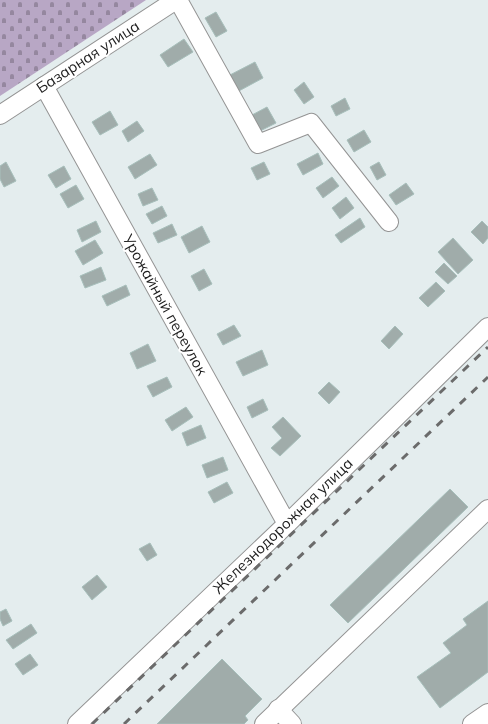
<svg xmlns="http://www.w3.org/2000/svg" width="488" height="724" viewBox="0 0 488 724" font-family="Mulish,sans-serif">
<defs>
<pattern id="cemetery-stones" width="16" height="16" patternUnits="userSpaceOnUse"><rect width="16" height="16" fill="#b8a7c5"/><path d="M2 7V4a2 2 0 0 1 4 0v3zM10 15v-3a2 2 0 0 1 4 0v3z" fill="#95879f"/></pattern>
</defs>
<rect width="100%" height="100%" fill="#e4edee"/>
<path fill="url(#cemetery-stones)" d="M0,0H146L0,96Z"/>
<g fill="#a0acaa" stroke="#a7bfbb">
<path d="M216,12L227,31L216,37L205,18Z"/>
<path d="M184,39L193,52L168,67L160,55Z"/>
<path d="M255,62L263,78L237,92L228,76Z"/>
<path d="M304,82L314,97L304,104L294,90Z"/>
<path d="M345,98L350,109L336,116L331,106Z"/>
<path d="M267,107L276,123L260,131L252,115Z"/>
<path d="M110,111L118,125L100,135L92,122Z"/>
<path d="M137,121L144,131L128,142L122,131Z"/>
<path d="M364,130L371,142L354,152L347,140Z"/>
<path d="M318,153L323,164L303,175L297,164Z"/>
<path d="M150,154L157,165L135,179L128,167Z"/>
<path d="M6,162L16,181L4,187L0,179V166Z"/>
<path d="M264,162L270,174L257,180L251,168Z"/>
<path d="M379,162L386,175L377,180L370,167Z"/>
<path d="M64,166L71,179L56,188L48,175Z"/>
<path d="M332,177L339,186L323,198L316,188Z"/>
<path d="M406,183L414,194L396,205L389,195Z"/>
<path d="M76,185L84,199L68,208L60,194Z"/>
<path d="M152,188L158,200L143,206L138,194Z"/>
<path d="M346,197L354,208L340,219L332,208Z"/>
<path d="M162,206L167,216L152,224L146,214Z"/>
<path d="M360,218L365,227L341,243L335,235Z"/>
<path d="M96,221L101,232L82,242L77,230Z"/>
<path d="M482,221L488,227V238L483,244L471,232Z"/>
<path d="M172,224L177,235L158,243L153,233Z"/>
<path d="M202,226L210,242L189,253L181,237Z"/>
<path d="M453,238L473,260L458,274L438,252Z"/>
<path d="M95,240L103,253L83,265L75,251Z"/>
<path d="M444,263L457,276L448,284L435,272Z"/>
<path d="M101,267L106,280L85,288L80,276Z"/>
<path d="M204,269L212,284L199,291L191,276Z"/>
<path d="M436,282L445,291L428,307L419,298Z"/>
<path d="M126,285L130,295L107,306L102,296Z"/>
<path d="M234,325L241,336L223,345L217,334Z"/>
<path d="M395,326L403,334L389,349L381,341Z"/>
<path d="M148,344L156,361L137,369L130,353Z"/>
<path d="M262,350L268,365L243,376L236,362Z"/>
<path d="M167,377L172,387L153,397L147,386Z"/>
<path d="M329,382L340,392L329,404L318,393Z"/>
<path d="M263,399L268,410L252,418L247,407Z"/>
<path d="M186,407L193,417L172,431L165,420Z"/>
<path d="M283,417L301,436L280,456L271,448L282,438L272,427Z"/>
<path d="M201,425L206,438L187,446L182,433Z"/>
<path d="M223,457L228,470L207,478L202,465Z"/>
<path d="M227,482L233,493L214,503L208,492Z"/>
<path d="M450,489L468,507L348,623L330,605Z"/>
<path d="M150,543L157,555L147,561L139,549Z"/>
<path d="M97,575L107,587L92,600L82,587Z"/>
<path d="M488,601V672L440,708L417,677L451,653L443,643L467,625L463,619Z"/>
<path d="M6,609L12,621L3,626L0,619V612Z"/>
<path d="M31,624L37,633L13,649L6,640Z"/>
<path d="M30,654L38,665L23,675L15,664Z"/>
<path d="M222,659L262,699L245,716L248,720L244,724H157Z"/>
</g>
<g fill="none" stroke-linecap="round" stroke-linejoin="round">
<g stroke="#949494" stroke-width="20">
<g id="minor">
<path d="M178,0L258,144L311,123L389,222"/>
<path d="M44,86L287,524"/>
<path d="M0,115L176,0"/>
<path d="M278,709L292,724"/>
<path d="M77,724L287,524L488,327"/>
<path d="M264,724L488,509"/>
<path d="M472,724L488,713"/>
</g>
</g>
<use href="#minor" stroke="#fff" stroke-width="18"/>
<g stroke="#6b6b6b" stroke-width="3" stroke-dasharray="8 8" stroke-linecap="butt">
<path d="M92,724L488,347"/>
<path d="M124,724L488,377"/>
</g>
</g>
<g text-anchor="middle" stroke-width="4" stroke-linejoin="round" paint-order="stroke">
<g font-size="15" fill="#1d1d1d" stroke="#fff">
<text transform="translate(88 57) rotate(-33)" y="5">Базарная улица</text>
<text transform="translate(165 305) rotate(61)" y="5">Урожайный переулок</text>
<text transform="translate(283 526) rotate(-44)" y="5">Железнодорожная улица</text>
</g>
</g>
</svg>
